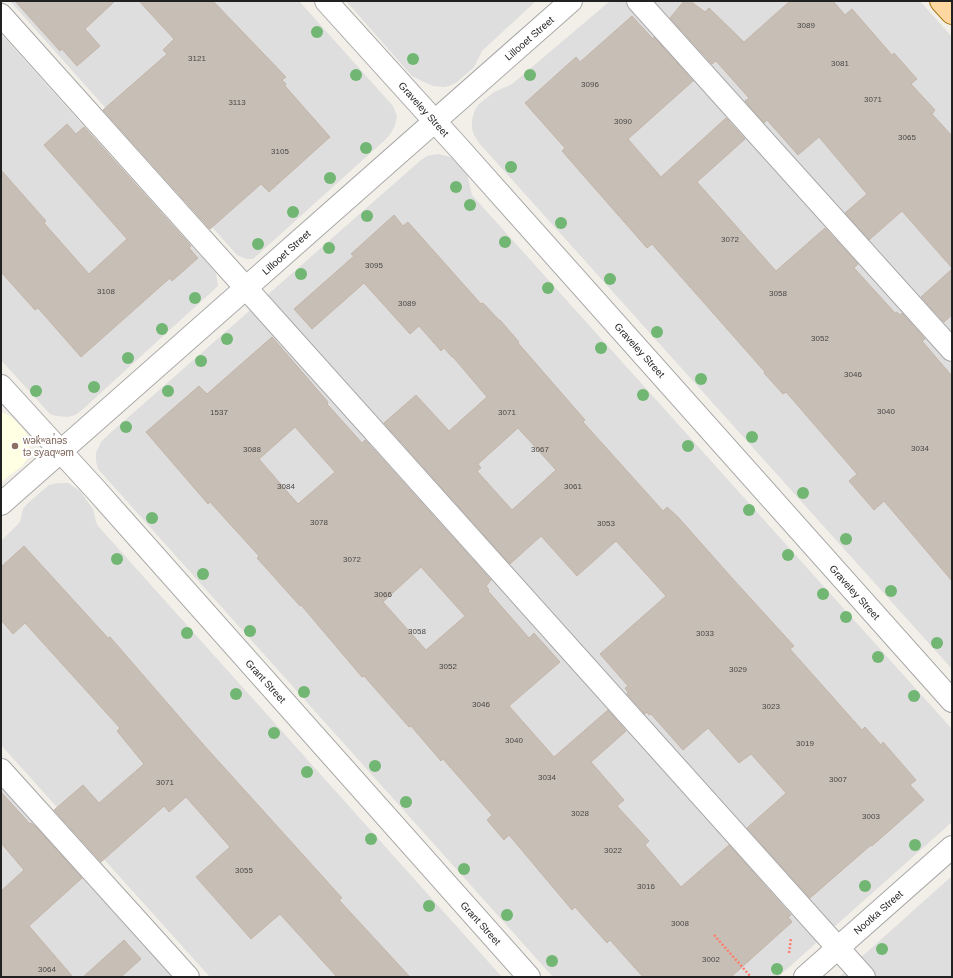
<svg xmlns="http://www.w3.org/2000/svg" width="953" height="978" viewBox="0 0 953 978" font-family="Helvetica,sans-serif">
<rect width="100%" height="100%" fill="#f2efe8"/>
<g fill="#dfdede">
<path d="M10,1H299L393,106L397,116L395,125L391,133L386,139L253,259H246L237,255Z"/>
<path d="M346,1H536L482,51L474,67L457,82L449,86L444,87L433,86L424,82L412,76Z"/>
<path d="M610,1H920L952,37V669L479,143L474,135L472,129V120L474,112L478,105L494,92L512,84Z"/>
<path d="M1,34L216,273L218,286L83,409L75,415L68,417L56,416L50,414L1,360Z"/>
<path d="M438,154L450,157L459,163L467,174L472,195L952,729V822L778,977H553L98,469L96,461V453L101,442L108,435L421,160L427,156Z"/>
<path d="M58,483H68L80,491L93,509L96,522L99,527L502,977H210L1,745V541L20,522L23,509L28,503L49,485Z"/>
<path d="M1,784L174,977H1Z"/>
<path d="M952,876V977H839Z"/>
</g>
<path fill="#ffffe4" d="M1,412L12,417L27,434L30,442L27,459L22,466L1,482Z"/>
<g fill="#c7beb6" stroke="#c4b5a9" fill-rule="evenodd">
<path d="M15,1H115L85,29L100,46L77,66L62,49L60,51Z"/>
<path d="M139,1H213L286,77L282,80L286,84L285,86L330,137L269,192L261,184L210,229L103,110L167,54L163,50L174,39Z"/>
<path d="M684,1H690L705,12L709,8L744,42L790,1H833L845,15L852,9L892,55L894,53L917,79L911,84L935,110L932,114L952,136V268L902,211L869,240L845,213L867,194L819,137L798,155L767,120L764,123L745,101L749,98L716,61L712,64L670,18Z"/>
<path d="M632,16L653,39L654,37L693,81L628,139L661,177L726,118L745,139L697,182L776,271L825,228L858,264L854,268L895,313L897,312L900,315L902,313L925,339L922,341L952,376V581L884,501L874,510L849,481L857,474L786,392L783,394L764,373L765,372L652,244L647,248L604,199L562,151L565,148L525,103L576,57L580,62Z"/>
<path d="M67,124L76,134L84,127L191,246L189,248L198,258L172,281L170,278L81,357L38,308L35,310L1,272V170L46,221L44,223L89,274L127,239L44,145Z"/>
<path d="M394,215L403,226L408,222L481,304L483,303L499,320H500L519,342L518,343L585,420L583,422L663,511L667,507L678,517L732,578L794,646L790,649L862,730L865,727L881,745L883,742L916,780L910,785L924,800L872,846L871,845L810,898L747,828L786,793L751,754L739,763L708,728L683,750L651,714L649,715L647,712L645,714L627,694L628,692L625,688L628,686L600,654L666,596L616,541L577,576L541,536L510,564L384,423L416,395L449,431L487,397L453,357H452L444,348L441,351L419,326L410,334L364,283L312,329L294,309L354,256L351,254ZM518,428L556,470L512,510L477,471L481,468L478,464Z"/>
<path d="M952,269V315L944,322L921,297Z"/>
<path d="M272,337L328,402L327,404L362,443L365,440L491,580L486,586L489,590L488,591L529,638L534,633L560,662L509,706L554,757L608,710L626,731L591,762L624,800L617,806L649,841L645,845L681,887L729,845L791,915L788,917L792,922L731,977H643L610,940L607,943L575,907L572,910L509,835L504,840L487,820L492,815L443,759L441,761L411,726L409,727L364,676L362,677L301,605L300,606L257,558L259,556L210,502L208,504L146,432L199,386L207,394ZM295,427L335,472L298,504L259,459ZM421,567L465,616L426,650L383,602Z"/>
<path d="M24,546L108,638L110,637L202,743L342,898L339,900L410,977H337L280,914L251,939L196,877L230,847L186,797L169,812L164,806L101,862L54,810L83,785L99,803L144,764L117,731L120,728L25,623L13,634L1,620V567Z"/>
<path d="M1,792L30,824L31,823L36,827L82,878L29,926L73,977H1V891L24,870L1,843Z"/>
<path d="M124,940L141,959L121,977H83Z"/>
</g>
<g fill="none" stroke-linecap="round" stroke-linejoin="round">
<g stroke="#a8a8a8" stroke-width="24">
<g id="minor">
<path d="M326,1L459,148L952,701"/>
<path d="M638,1L952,350"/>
<path d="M1,15L864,977"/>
<path d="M1,386L96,490L529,977"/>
<path d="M1,504L571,1"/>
<path d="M1,770L188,977"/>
<path d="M805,977L952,847"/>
</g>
</g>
<g stroke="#9f6b00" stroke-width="24">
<path id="major" d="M941,1L952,13"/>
</g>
<g stroke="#ff7c6c" stroke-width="2.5" stroke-dasharray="2 2" stroke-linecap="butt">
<path d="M714,935L751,977"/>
<path d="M789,953L791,938"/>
</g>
<use href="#minor" stroke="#fff" stroke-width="22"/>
<use href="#major" stroke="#ffd7a0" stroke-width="22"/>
</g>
<g fill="#71b673">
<circle cx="317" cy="32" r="6"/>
<circle cx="413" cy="59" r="6"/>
<circle cx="356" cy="75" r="6"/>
<circle cx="530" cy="75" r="6"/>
<circle cx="366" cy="148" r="6"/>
<circle cx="511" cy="167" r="6"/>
<circle cx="330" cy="178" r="6"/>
<circle cx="456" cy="187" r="6"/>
<circle cx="470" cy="205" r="6"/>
<circle cx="293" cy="212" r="6"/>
<circle cx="367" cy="216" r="6"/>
<circle cx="561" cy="223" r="6"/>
<circle cx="505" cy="242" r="6"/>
<circle cx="258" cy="244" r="6"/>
<circle cx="329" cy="248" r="6"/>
<circle cx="301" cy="274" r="6"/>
<circle cx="610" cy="279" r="6"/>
<circle cx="548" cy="288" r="6"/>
<circle cx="195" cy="298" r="6"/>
<circle cx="162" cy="329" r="6"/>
<circle cx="657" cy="332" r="6"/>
<circle cx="227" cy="339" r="6"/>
<circle cx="601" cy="348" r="6"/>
<circle cx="128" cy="358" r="6"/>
<circle cx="201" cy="361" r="6"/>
<circle cx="701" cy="379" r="6"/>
<circle cx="94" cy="387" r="6"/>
<circle cx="36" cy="391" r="6"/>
<circle cx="168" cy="391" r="6"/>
<circle cx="643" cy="395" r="6"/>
<circle cx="126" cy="427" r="6"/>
<circle cx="752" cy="437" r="6"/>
<circle cx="688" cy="446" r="6"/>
<circle cx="803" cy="493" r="6"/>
<circle cx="749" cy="510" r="6"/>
<circle cx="152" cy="518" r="6"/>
<circle cx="846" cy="539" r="6"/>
<circle cx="788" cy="555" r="6"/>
<circle cx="117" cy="559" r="6"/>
<circle cx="203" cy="574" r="6"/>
<circle cx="891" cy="591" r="6"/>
<circle cx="823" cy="594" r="6"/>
<circle cx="846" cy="617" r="6"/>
<circle cx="250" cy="631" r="6"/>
<circle cx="187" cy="633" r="6"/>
<circle cx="937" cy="643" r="6"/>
<circle cx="878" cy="657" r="6"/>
<circle cx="304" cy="692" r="6"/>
<circle cx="236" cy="694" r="6"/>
<circle cx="914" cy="696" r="6"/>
<circle cx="274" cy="733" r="6"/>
<circle cx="375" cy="766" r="6"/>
<circle cx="307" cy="772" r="6"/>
<circle cx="406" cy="802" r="6"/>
<circle cx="371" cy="839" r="6"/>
<circle cx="915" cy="845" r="6"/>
<circle cx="464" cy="869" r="6"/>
<circle cx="865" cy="886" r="6"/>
<circle cx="429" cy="906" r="6"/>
<circle cx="507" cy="915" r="6"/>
<circle cx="882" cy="949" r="6"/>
<circle cx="552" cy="961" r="6"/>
<circle cx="777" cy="969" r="6"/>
</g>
<circle fill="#8d6e63" stroke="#fff" stroke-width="1.5" cx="15" cy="446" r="4"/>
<g text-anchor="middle" stroke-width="4" stroke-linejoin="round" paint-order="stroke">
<g font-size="8" fill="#4a4846">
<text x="806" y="28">3089</text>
<text x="197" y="61">3121</text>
<text x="840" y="66">3081</text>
<text x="590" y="87">3096</text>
<text x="873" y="102">3071</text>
<text x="237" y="105">3113</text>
<text x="623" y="124">3090</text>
<text x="907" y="140">3065</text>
<text x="280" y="154">3105</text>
<text x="730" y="242">3072</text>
<text x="374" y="268">3095</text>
<text x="106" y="294">3108</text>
<text x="778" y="296">3058</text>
<text x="407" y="306">3089</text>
<text x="820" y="341">3052</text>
<text x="853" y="377">3046</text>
<text x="886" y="414">3040</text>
<text x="219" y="415">1537</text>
<text x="507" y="415">3071</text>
<text x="920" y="451">3034</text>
<text x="252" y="452">3088</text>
<text x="540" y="452">3067</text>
<text x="286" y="489">3084</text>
<text x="573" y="489">3061</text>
<text x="319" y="525">3078</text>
<text x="606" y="526">3053</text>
<text x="352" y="562">3072</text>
<text x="383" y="597">3066</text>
<text x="417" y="634">3058</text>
<text x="705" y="636">3033</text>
<text x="448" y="669">3052</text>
<text x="738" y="672">3029</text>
<text x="481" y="707">3046</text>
<text x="771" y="709">3023</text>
<text x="514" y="743">3040</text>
<text x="805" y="746">3019</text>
<text x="547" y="780">3034</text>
<text x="838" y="782">3007</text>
<text x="165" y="785">3071</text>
<text x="580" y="816">3028</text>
<text x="871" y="819">3003</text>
<text x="613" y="853">3022</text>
<text x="244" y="873">3055</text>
<text x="646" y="889">3016</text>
<text x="680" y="926">3008</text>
<text x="711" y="962">3002</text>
<text x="47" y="972">3064</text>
</g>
<g font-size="10" fill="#212121" stroke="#fff">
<text transform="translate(529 38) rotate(-41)" y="4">Lillooet Street</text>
<text transform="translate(424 109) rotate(48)" y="4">Graveley Street</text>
<text transform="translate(286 252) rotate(-42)" y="4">Lillooet Street</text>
<text transform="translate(640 350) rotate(48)" y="4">Graveley Street</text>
<text transform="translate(855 592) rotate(48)" y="4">Graveley Street</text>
<text transform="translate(266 681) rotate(48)" y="4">Grant Street</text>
<text transform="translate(878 912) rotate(-41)" y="4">Nootka Street</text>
<text transform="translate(481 923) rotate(48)" y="4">Grant Street</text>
</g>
<g font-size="10" fill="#785e54" stroke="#fff" text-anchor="start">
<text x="23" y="444">wək̓ʷan̓əs<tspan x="23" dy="12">tə syaqʷəm</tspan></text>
</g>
</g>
<rect width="953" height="978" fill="none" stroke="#212121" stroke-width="4"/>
</svg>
